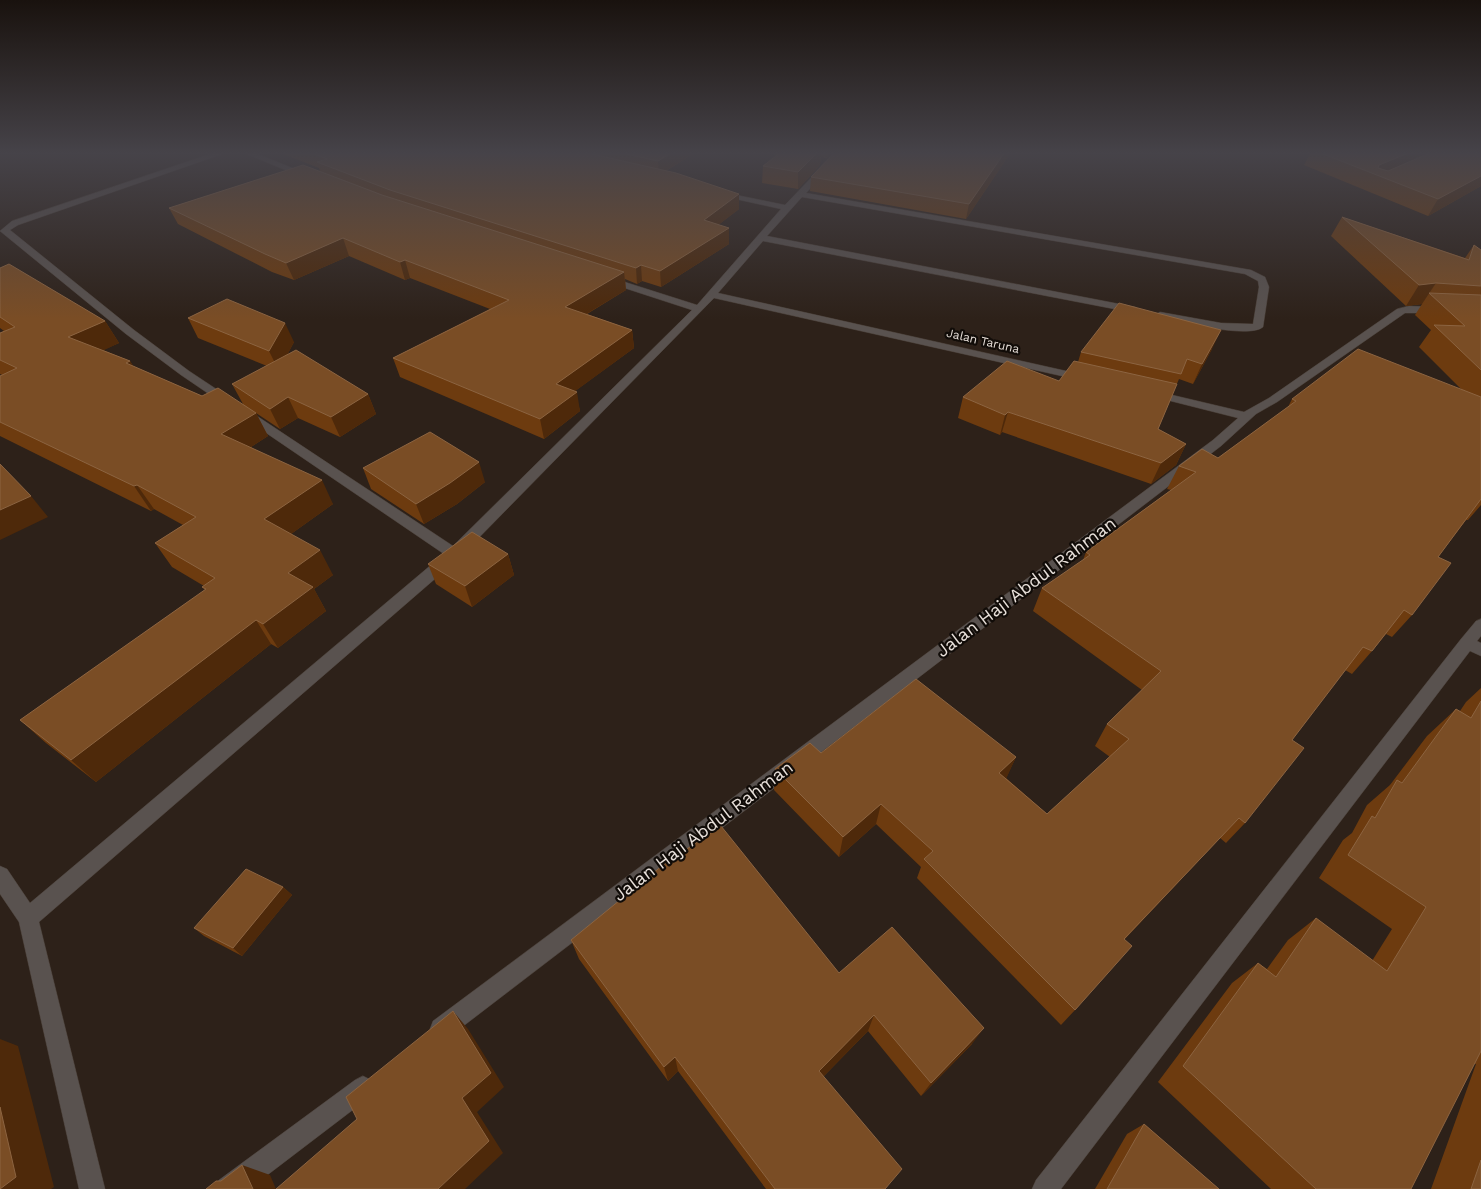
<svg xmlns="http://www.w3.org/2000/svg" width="1481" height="1189" viewBox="0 0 1481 1189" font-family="'Work Sans',sans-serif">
<rect width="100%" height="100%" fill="#2d2119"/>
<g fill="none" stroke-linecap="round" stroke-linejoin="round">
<g stroke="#473c34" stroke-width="1">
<g id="minor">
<path d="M216,152H228L18,225L10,230L134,330L189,371L453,546L692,310L603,281V277H609L697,305L781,209L717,195V191L785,205L836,152H844L806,193L1251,270L1265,277L1269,287L1263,327C1250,339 1179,322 1160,318L1155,315L1160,312L1221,323L1253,324L1259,287L1258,281L1245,274L802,197L767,236L1135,307L1140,310L1135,313L763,241L718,293L1084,375L1090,378L1084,381L714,298L459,558L39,922L105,1189H79L19,922L0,894V866L7,869L30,903L444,554L181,375L126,334L0,231L12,221Z"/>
<path d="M242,152H253L312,176L305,178Z"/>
<path d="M766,152H784L802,157L798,159Z"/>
<path d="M1409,306L1439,307L1444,310L1439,313H1405L1277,402L1256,414L1221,446L449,1037L441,1040L433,1037L430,1029L433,1021L1213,440L1238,418L1147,395L1145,393L1147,391L1151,390L1244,412L1269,398L1397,309Z"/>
<path d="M1481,619V636L1477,641L1481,643V656L1470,651L1061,1189H1032L1036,1180L1461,639L1476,621Z"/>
<path d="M363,1076L371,1080L375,1088L371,1096L249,1189H215L219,1180L355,1080Z"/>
</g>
</g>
<use href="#minor" fill="#59524f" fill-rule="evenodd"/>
</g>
<g fill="#6d3b0f">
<path d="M278,152H696L666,171L739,209L718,225L729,244L661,287L642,281L637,284L625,279L626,290L587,314L632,330L634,348L575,391L580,411L544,439L400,377L393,358L490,309L410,278L405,280L349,256L294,280L272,272L178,224L169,208L320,171L319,168Z"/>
<path d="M781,152H833L827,158L821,157L820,165L798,189L762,183L763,166Z"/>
<path d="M1011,152L966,219L810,191L811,177Z"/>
<path d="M1311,152H1481V186L1428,216L1304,165Z"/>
<path d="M1342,217L1465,258L1474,245L1481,250V505L1468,520H1466L1438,557L1412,615L1392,637L1386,634L1372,651L1352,674L1345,670L1292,740L1245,823L1226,843L1220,838L1124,940L1075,1010L1061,1025L917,878L921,867L876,824L839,857L774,790L775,769L821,753L1016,757L1006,778L1047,814L1110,757L1095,746L1107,724L1142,690L1033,611L1042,588L1083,560L1086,552L1171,490L1167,489L1179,466L1218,458L1288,407L1292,399L1461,389L1419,347L1431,330L1415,315L1422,304L1406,306L1331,236Z"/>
<path d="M0,268L105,321L119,343L103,350L130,361L133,366L202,396L243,404L232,384L267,366L198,338L188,318L294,342L287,355L368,394L376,414L340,437L298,418L280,429L256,413L268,436L251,447L333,504L291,534L333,575L314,589L326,611L278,648L271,644L96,782L46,743L20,720L205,590L202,587L204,586L172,567L155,543L183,525L154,509L151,511L0,436V376L2,375L0,374V333L4,331L0,328Z"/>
<path d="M1212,349L1193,384L1179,379L1158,429L1186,444L1176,465L1151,484L1002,432L1000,435L958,418L963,397L1059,381L1078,362L1081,352Z"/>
<path d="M363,468L485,482L457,504L424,524L371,489Z"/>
<path d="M508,554L514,575L472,607L436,584L428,564Z"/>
<path d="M1481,688V1189H1431L1476,1064H1474L1411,1189H1271L1158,1082L1232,983L1258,963L1267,969L1288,940L1316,918L1372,961L1392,929L1319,878L1343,840L1352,833L1367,805L1390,785L1427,736L1456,709L1460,711L1466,702Z"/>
<path d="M283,887L292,895L242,956L204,936L194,928Z"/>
<path d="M571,940L839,973L972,1044L921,1096L868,1031L823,1077L885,1189H766L678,1071L668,1081L579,959Z"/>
<path d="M1144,1124L1219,1189H1095L1127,1134Z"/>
</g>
<g fill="#4e290a">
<path d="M154,152H165L155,155Z"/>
<path d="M673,152H696L659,175L658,161Z"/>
<path d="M818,152H821L820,165L798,189V172Z"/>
<path d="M828,152H833L827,158Z"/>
<path d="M1005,152H1011L966,219L969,204Z"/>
<path d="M1411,152H1439L1381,177L1374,174L1379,165Z"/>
<path d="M1481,176V186L1428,216L1438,199Z"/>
<path d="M739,194V209L704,236V220Z"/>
<path d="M729,228V244L661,287L660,271Z"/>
<path d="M343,238L349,256L294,280L286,263Z"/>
<path d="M405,260L410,278L405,280L400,262Z"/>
<path d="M641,265L642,281L637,284L636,268Z"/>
<path d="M624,272L626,290L568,325L565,307Z"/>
<path d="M1436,283L1422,304L1406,306L1419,285Z"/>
<path d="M105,321L119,343L83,360L68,337Z"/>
<path d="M285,323L294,342L279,371L269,351Z"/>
<path d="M632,330L634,348L559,403L556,384Z"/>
<path d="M1221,330L1212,349L1193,384L1202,364Z"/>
<path d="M130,361L144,384L126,363Z"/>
<path d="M577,392L580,411L544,439L540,419Z"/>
<path d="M368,394L376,414L340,437L331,417Z"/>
<path d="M288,397L298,418L280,429L270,409Z"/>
<path d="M1008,412L1002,432L1000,435L1005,415Z"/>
<path d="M256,413L268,436L235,457L221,434Z"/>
<path d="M1186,444L1176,465L1151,484L1161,463Z"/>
<path d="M479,462L485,482L457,504L424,524L416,504Z"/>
<path d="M322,480L333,504L277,544L264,519Z"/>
<path d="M137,485L154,509L151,511L134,486Z"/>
<path d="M31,496L48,517L0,540V510Z"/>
<path d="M320,550L333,575L314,589L326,611L278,648L263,624L288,573Z"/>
<path d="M508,554L514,575L472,607L465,586Z"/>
<path d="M256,620L271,644L96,782L71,760Z"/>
<path d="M1016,757L1006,779L999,773Z"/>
<path d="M881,804L876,824L839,857L843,837Z"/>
<path d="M283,887L292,895L242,956L233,948Z"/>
<path d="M453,1011L468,1029L504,1087L477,1112L503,1153L465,1189H438L462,1098Z"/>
<path d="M874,1015L868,1031L815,1085L819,1071Z"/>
<path d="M984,1028L972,1044L921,1096L931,1083Z"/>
<path d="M0,1039L18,1046L54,1187L51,1189H0Z"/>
<path d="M675,1057L678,1071L668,1081L664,1067Z"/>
<path d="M242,1165L270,1175L276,1189H253Z"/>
</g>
<g fill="#7a4d25" stroke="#8c6441">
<path d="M309,152H583L676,173L739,194L704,220L729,228L660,271L641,265L636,268L390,190L317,162L327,159Z"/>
<path d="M617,152H673L658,161Z"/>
<path d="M781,152H818L798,172L763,166Z"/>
<path d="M835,152H1005L969,204L811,177Z"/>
<path d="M1318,152H1411L1379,165L1378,168L1388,171L1432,152H1481V176L1438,199Z"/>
<path d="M303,165L382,195L624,272L565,307L632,330L556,384L577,392L540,419L393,358L509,300L405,260L400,262L343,238L286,263L265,254L169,208Z"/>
<path d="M1342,217L1469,260L1474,245L1481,250V286L1436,283L1419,285Z"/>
<path d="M9,264L105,321L68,337L130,361L126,363L202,396L218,388L256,413L221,434L322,480L264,519L320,550L288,573L313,587L263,624L256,620L71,760L20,720L206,589L202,587L215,578L155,543L196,517L137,485L134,486L0,422V376L17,368L0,360V333L15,327L0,317V268Z"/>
<path d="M1429,293L1481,295V370L1434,325L1465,326Z"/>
<path d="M227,299L285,323L269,351L188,318Z"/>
<path d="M1119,303L1221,330L1202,364L1187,359L1181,374L1081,352Z"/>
<path d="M1358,349L1481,397V499L1438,557L1451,563L1412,615L1404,610L1372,651L1363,647L1292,740L1304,748L1245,823L1239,818L1124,939L1132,946L1075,1010L924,859L933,851L881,804L843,837L775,769L810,743L821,753L916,679L1016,757L999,773L1047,814L1129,739L1107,724L1161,671L1042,588L1090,555L1086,552L1196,472L1179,466L1202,449L1218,458L1296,401L1292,399Z"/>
<path d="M296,350L368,394L331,417L288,397L270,409L232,384Z"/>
<path d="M1007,361L1059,381L1074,361L1177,384L1158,429L1186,444L1161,463L1008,412L1005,415L963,397Z"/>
<path d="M430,432L479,462L450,483L416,504L363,468Z"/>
<path d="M0,464L31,496L0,510Z"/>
<path d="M472,532L508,554L465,586L428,564Z"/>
<path d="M1481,701V1051L1411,1189H1316L1183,1066L1258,963L1276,977L1316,918L1387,971L1426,907L1348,855L1372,816L1375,818L1397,780L1402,783L1456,709L1471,718Z"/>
<path d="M721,826L839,973L892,927L984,1028L931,1083L874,1015L819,1071L902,1169L885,1189H775L675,1057L664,1067L571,940L663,865Z"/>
<path d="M246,869L283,887L233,948L194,928Z"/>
<path d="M453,1011L491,1073L462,1098L489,1141L438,1189H276L357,1119L346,1097Z"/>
<path d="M0,1107L16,1177L0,1189Z"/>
<path d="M1144,1124L1219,1189H1107Z"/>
<path d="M1481,1160V1189H1471Z"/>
<path d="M242,1165L253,1189H206L216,1181H221Z"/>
</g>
<linearGradient id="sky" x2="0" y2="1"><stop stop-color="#19120e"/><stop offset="0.48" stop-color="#464349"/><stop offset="1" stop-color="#464349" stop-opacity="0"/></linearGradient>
<rect width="1481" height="319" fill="url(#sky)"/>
<g text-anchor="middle" stroke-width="4.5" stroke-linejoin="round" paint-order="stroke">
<g font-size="12" fill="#e8e0da" stroke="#110c08">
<text transform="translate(983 341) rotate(13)" y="4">Jalan Taruna</text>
</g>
<g font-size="18" fill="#e8e0da" stroke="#110c08">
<text transform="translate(1026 587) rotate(-37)" y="6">Jalan Haji Abdul Rahman</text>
<text transform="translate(703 831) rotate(-37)" y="6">Jalan Haji Abdul Rahman</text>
</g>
</g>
</svg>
